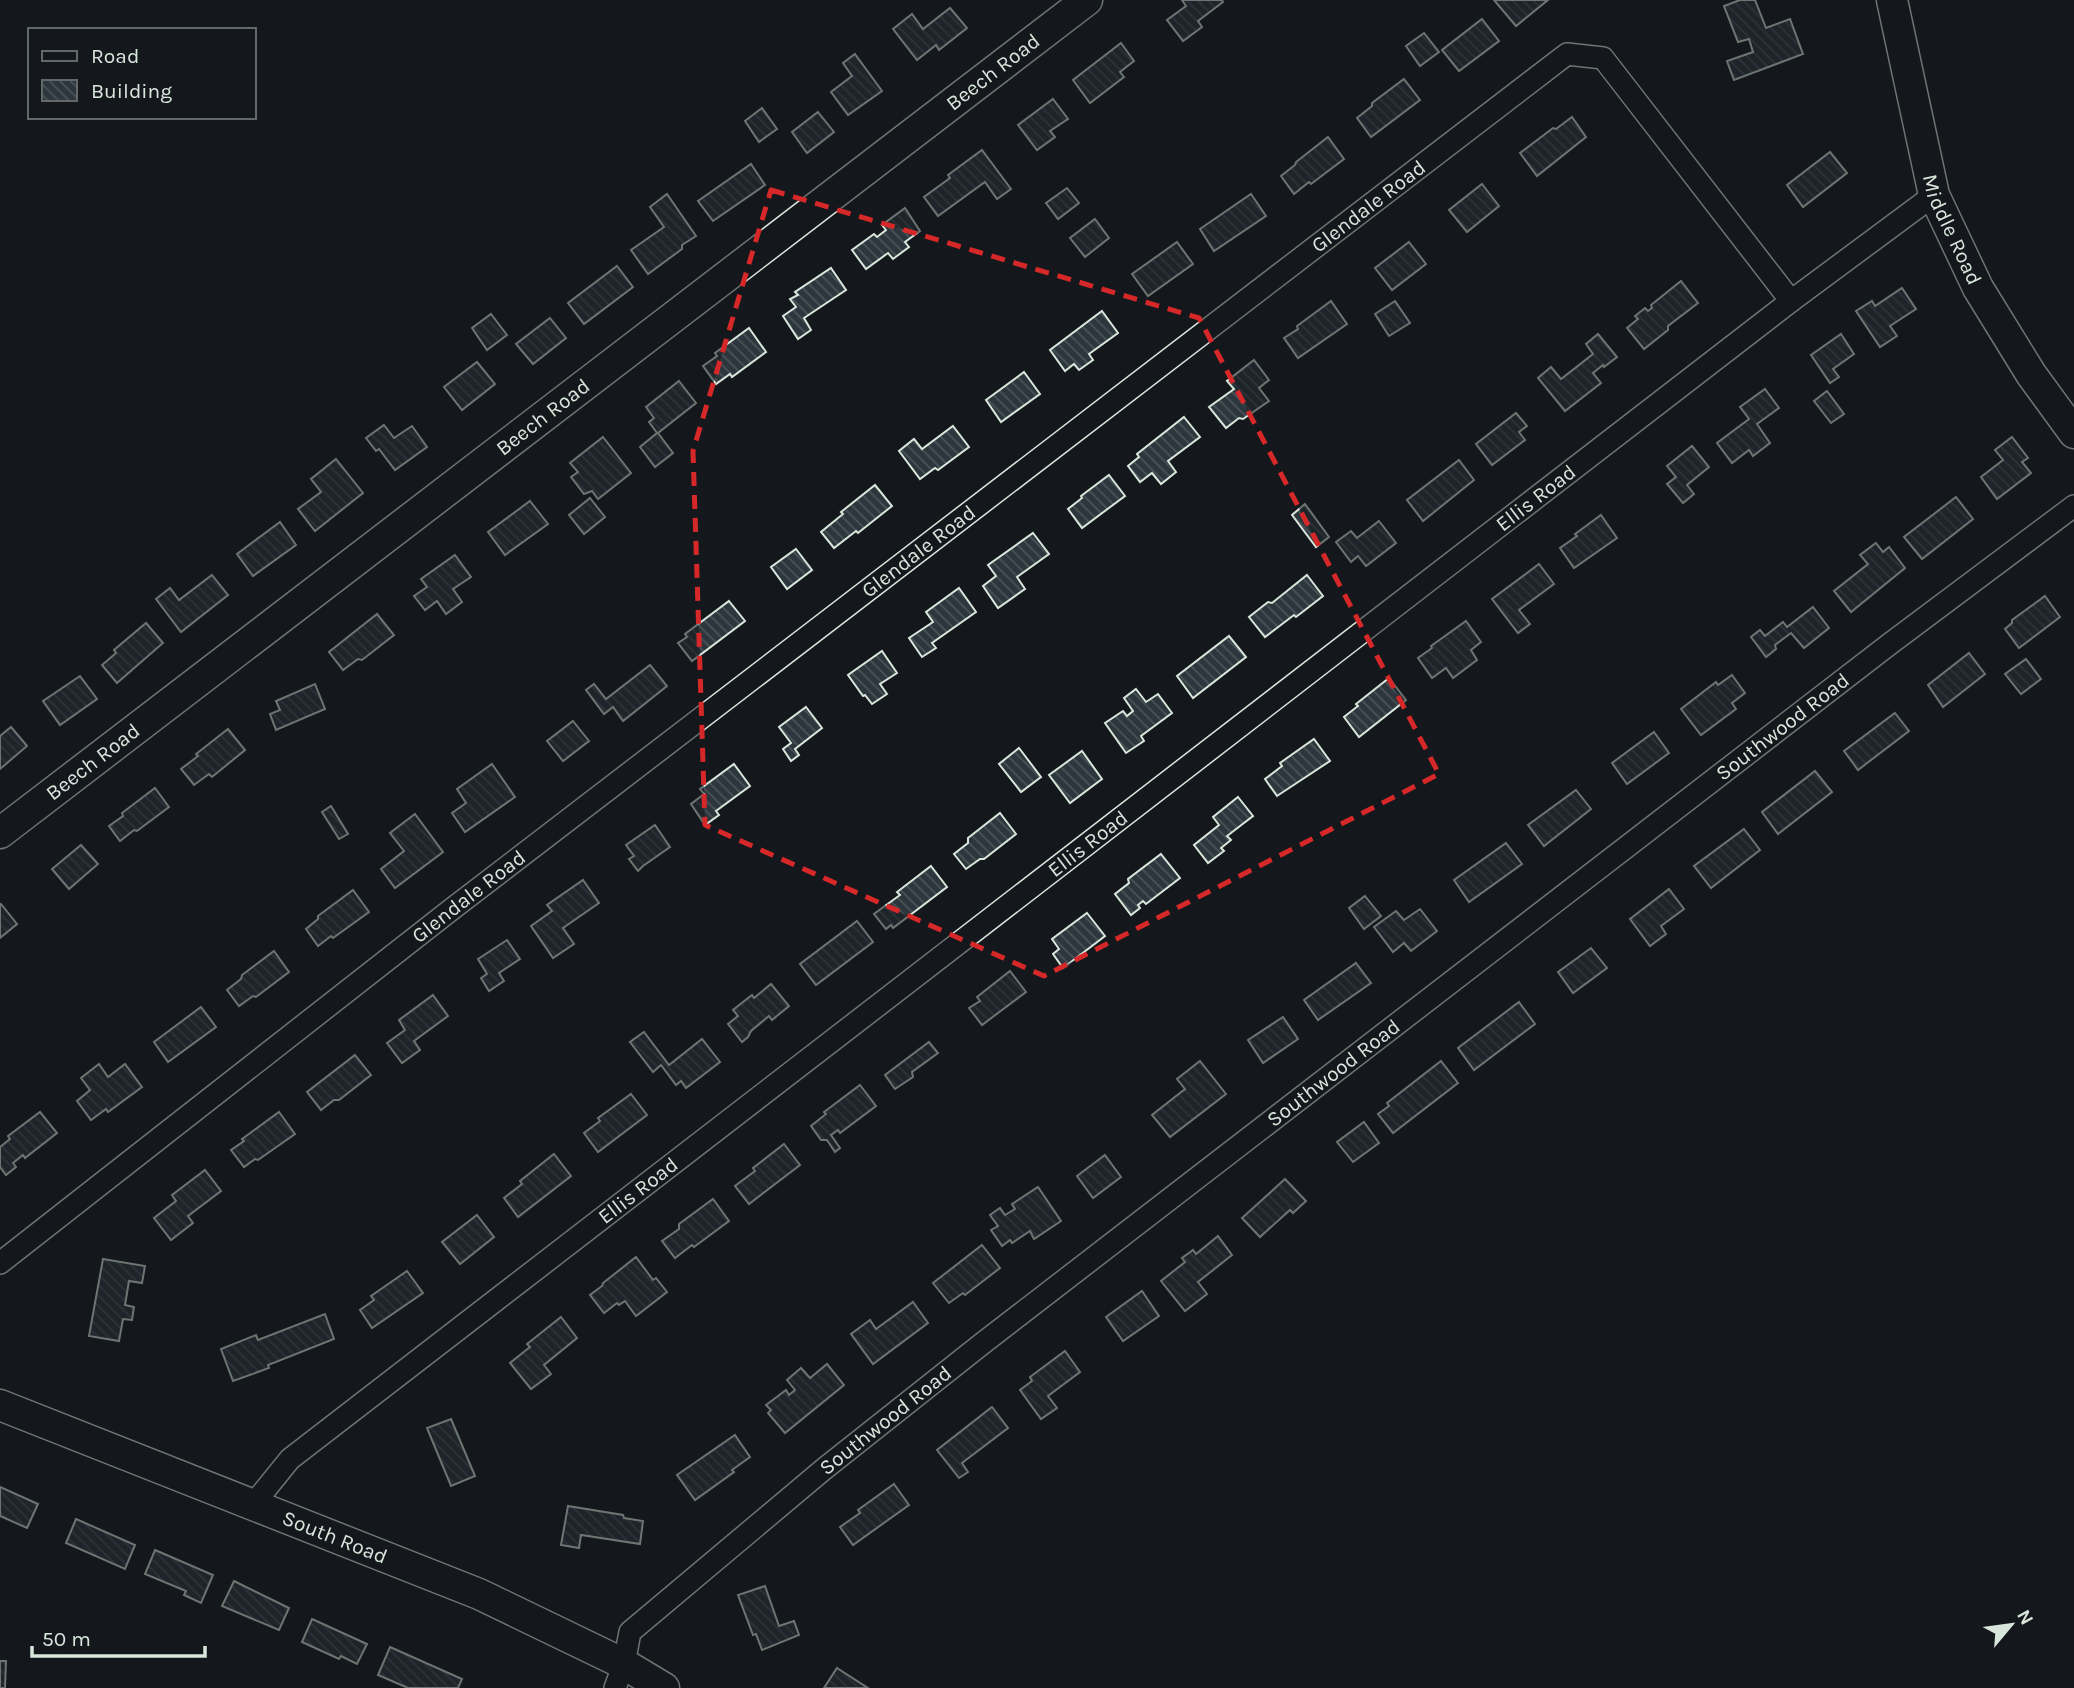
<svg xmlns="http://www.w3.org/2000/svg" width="2074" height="1688" viewBox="0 0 2074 1688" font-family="Karla,sans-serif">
<defs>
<pattern id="building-back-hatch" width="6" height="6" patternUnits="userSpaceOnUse" patternTransform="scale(1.75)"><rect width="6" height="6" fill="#2c363c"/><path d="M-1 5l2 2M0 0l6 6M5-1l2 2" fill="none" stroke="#4a5358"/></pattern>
</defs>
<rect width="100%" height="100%" fill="#14181c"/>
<g fill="url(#building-back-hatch)" stroke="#d8e6dc" stroke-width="2">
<path d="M1182,0H1222L1223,2L1198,21L1202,27L1183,41L1167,20L1186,6Z"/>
<path d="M1494,0H1548L1516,26Z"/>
<path d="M1740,0H1755L1766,28L1790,19L1803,54L1734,80L1727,61L1753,52L1749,39L1738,42L1724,6Z"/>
<path d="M950,8L967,28L939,50L936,45L917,60L893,29L912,14L923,29Z"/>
<path d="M1482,19L1499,41L1459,71L1442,50Z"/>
<path d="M1424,33L1439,52L1420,66L1406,46Z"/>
<path d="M1121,43L1134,61L1120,72L1124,77L1090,103L1073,80Z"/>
<path d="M855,54L882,91L848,115L831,92L852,76L843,63Z"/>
<path d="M1404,79L1420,100L1371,137L1357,118L1372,106V103Z"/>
<path d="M1053,99L1068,119L1050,131L1055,137L1037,150L1018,125Z"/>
<path d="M762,108L777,129L759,142L745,121Z"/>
<path d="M818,112L834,132L807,153L792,132Z"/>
<path d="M1572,117L1586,137L1537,176L1520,153L1553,128L1556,129Z"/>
<path d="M1328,137L1344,159L1311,184L1309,182L1294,194L1281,176L1295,165L1296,162Z"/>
<path d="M982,150L1011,189L997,199L985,182L938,216L924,197L950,178L948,175Z"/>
<path d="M1830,152L1847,173L1803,207L1787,185Z"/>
<path d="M751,164L765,185L713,221L698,201Z"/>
<path d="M1482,184L1499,206L1467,232L1449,210Z"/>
<path d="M1067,188L1079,203L1058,219L1046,203Z"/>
<path d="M667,194L696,236L682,245V249L648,274L631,250L664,227L650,207Z"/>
<path d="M1251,194L1266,216L1214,251L1200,229Z"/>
<path d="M905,208L920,231L905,242L909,247L893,259L888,253L866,269L852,250L874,234L877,237L886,230L882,225Z"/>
<path d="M1095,219L1109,238L1085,257L1070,238Z"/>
<path d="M1177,242L1193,264L1148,296L1132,274Z"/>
<path d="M1409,242L1426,264L1392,290L1375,268Z"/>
<path d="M617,266L633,287L584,324L568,303Z"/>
<path d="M831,268L846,290L804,318L811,330L798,339L783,316L796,307L790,299L798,295L795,292Z"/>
<path d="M1681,281L1698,303L1668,326V330L1644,349L1627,328L1638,319L1635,316L1645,308L1648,311L1652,308L1651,305Z"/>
<path d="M1902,288L1916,309L1890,326L1897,336L1880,347L1856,311L1872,301L1875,306Z"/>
<path d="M1331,301L1347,324L1298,358L1284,338L1298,329L1297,326Z"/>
<path d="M1395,301L1410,323L1389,336L1375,314Z"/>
<path d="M1102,311L1118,333L1089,354L1093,360L1079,370L1074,364L1065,371L1050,350Z"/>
<path d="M491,314L507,335L487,350L472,328Z"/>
<path d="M550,318L566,338L533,364L516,344Z"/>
<path d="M749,328L766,352L732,377L730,374L716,384L703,366L717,356L715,353Z"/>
<path d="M1598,334L1617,357L1604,367L1603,365L1593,373L1601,383L1565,411L1538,378L1551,367L1561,379L1593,354L1586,344Z"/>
<path d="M1841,334L1854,354L1833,369L1839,377L1830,383L1811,355Z"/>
<path d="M1254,360L1269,380L1259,388L1269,401L1243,419L1239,418L1226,428L1209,407L1234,389L1227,381Z"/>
<path d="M477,362L495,384L462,410L444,387Z"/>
<path d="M1024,372L1040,394L1001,422L986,400Z"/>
<path d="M679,381L696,403L658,433L673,453L655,467L640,447L657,433L649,422L654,418L646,407Z"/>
<path d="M1765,389L1779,408L1757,424L1770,443L1753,456L1749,450L1732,463L1717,443L1749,419L1740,407Z"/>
<path d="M1827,391L1844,414L1831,423L1814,401Z"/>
<path d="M1516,413L1527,426L1519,432L1525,440L1492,465L1476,444Z"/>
<path d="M1184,417L1200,437L1168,461L1176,472L1161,484L1152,473L1140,482L1128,466L1139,457L1137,454Z"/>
<path d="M384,425L394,438L412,426L427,447L395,470L379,449L376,451L366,438Z"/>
<path d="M953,426L969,447L938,470L935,468L920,479L899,451L914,439L922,449Z"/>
<path d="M603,437L631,473L598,499L592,491L584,494L571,477L578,472L570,463Z"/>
<path d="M2012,437L2028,458L2022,462L2031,473L1997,499L1981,477L2003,460L1995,450Z"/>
<path d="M1692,446L1709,467L1687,485L1694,494L1683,503L1667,484L1676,477L1667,466Z"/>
<path d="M336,459L363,493L315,531L298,509L321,492L311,479Z"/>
<path d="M1459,460L1474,480L1423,521L1407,500Z"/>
<path d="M1109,475L1125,496L1082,528L1068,509L1082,498L1081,496Z"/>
<path d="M875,485L892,506L858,533L856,531L834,548L821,532L843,514L841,512Z"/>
<path d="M1956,497L1973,519L1922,559L1904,537Z"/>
<path d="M590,498L605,517L584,534L569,515Z"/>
<path d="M530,501L548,524L505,555L488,532Z"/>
<path d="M1305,504L1329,537L1316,547L1292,515Z"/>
<path d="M1601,515L1617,538L1574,568L1560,548L1577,536L1575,534Z"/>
<path d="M1379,521L1396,543L1366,566L1358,556L1351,562L1336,542L1351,531L1357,538Z"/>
<path d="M280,522L296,545L253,576L237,554Z"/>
<path d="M1033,533L1049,554L1017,577L1025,589L998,608L983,586L996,576L988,565Z"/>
<path d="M1876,543L1883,552L1889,547L1905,568L1851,612L1834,591L1868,564L1860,555Z"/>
<path d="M796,549L812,570L787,589L771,567Z"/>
<path d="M455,555L471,577L453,589L462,602L446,614L437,601L425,610L414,596L427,587L421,579Z"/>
<path d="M1539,564L1554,584L1519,610L1530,624L1518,633L1492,599Z"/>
<path d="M212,575L228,595L181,632L156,599L170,588L179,600Z"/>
<path d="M1307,575L1323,596L1296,617L1294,615L1265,637L1249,617L1268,602L1272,603Z"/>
<path d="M959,588L976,612L932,643L936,648L922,657L909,638L933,622L926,612Z"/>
<path d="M2045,596L2060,617L2019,648L2005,629L2012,623V620Z"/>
<path d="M729,601L745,621L692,661L678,643L687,637L685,634Z"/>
<path d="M1813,607L1829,628L1804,648L1791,633L1775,645L1776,649L1766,657L1751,637L1760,630L1765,636L1783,622L1787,627Z"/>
<path d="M377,614L394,635L362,660L358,659L343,670L329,652Z"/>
<path d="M1466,621L1481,642L1471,650L1477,660L1453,678L1446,668L1432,678L1418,658L1432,648L1431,646Z"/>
<path d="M146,623L163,643L117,683L102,665L116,653L114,650Z"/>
<path d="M1229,636L1246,657L1193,698L1177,676Z"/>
<path d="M882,651L897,673L880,684L887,694L872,704L865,695L863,696L848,675Z"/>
<path d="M1969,653L1985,674L1943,707L1928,685Z"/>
<path d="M2026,659L2041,679L2021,694L2005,674Z"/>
<path d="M650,665L667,686L623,721L613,707L604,714L586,690L594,684L606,699Z"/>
<path d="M1732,675L1745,693L1732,703L1736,709L1701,735L1681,709L1716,682L1718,685Z"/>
<path d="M80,676L97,699L60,725L43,701Z"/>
<path d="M1389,678L1406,700L1359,737L1344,717L1358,706L1356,704Z"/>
<path d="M315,684L325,709L276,730L270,714L280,710L276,701Z"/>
<path d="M1136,689L1146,702L1158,694L1172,713L1141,736L1144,741L1126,753L1105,723L1123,711L1127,716L1133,711L1124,698Z"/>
<path d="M806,707L822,728L795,749L799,755L791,761L783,749L791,743L779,727Z"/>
<path d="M1895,713L1909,731L1858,770L1844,751Z"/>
<path d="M573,721L589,741L563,761L547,741Z"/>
<path d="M11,727L27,746L0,769V736Z"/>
<path d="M228,729L245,750L212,777L209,774L194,785L181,769L198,756L196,754Z"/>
<path d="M1654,732L1669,753L1627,784L1612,763Z"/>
<path d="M1314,739L1330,761L1277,796L1265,779L1282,766L1280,763Z"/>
<path d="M1019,748L1041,777L1021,792L999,764Z"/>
<path d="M1082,751L1102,779L1070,803L1049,775Z"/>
<path d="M492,764L515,797L465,832L452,813L466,803L457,789Z"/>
<path d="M734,764L750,786L716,811L719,815L705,825L691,804L704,794L700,789Z"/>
<path d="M1815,771L1832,792L1778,834L1762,812Z"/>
<path d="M155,788L169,807L137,831L134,830L120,841L109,826L123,816L122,813Z"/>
<path d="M1576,790L1591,809L1544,846L1528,825Z"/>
<path d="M1238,797L1253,816L1227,836L1231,840L1221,848L1224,851L1208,863L1194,845L1219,825L1213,817Z"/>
<path d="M331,806L348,834L339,839L322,812Z"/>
<path d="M1000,813L1016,834L984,859H980L966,869L954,854L968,843V838Z"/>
<path d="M415,814L443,852L395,888L381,869L404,851L390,833Z"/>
<path d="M655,825L670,847L643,866L638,871L629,859L634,856L626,845Z"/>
<path d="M1744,829L1760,850L1711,888L1694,866Z"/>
<path d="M1506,843L1522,864L1469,902L1454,880Z"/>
<path d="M81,845L98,864L69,889L52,869Z"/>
<path d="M1161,854L1180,878L1146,904L1143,901L1138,905L1140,908L1131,915L1115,894L1129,883L1128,879Z"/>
<path d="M931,866L947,887L893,928L891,925L886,929L874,914L900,895L897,892Z"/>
<path d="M583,880L599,903L563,928L574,944L553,958L531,926L552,911L547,905Z"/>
<path d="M1669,889L1684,909L1661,926L1666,934L1650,946L1630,919Z"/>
<path d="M353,890L369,912L333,938L331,936L318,946L306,929L318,919V916Z"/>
<path d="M1365,896L1381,916L1364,929L1349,908Z"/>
<path d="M1,904L17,924L0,938V905Z"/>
<path d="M1420,909L1437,931L1411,951L1404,943L1393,952L1374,927L1396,911L1404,920Z"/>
<path d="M1087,913L1105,936L1063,968L1053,954L1059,949L1052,939Z"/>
<path d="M857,921L873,942L816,985L800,964Z"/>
<path d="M507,940L520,959L499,973L504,981L489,991L481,978L487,974L478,959Z"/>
<path d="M1591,948L1607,968L1573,993L1558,972Z"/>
<path d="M274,951L289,972L256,997L253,996L239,1006L227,990L241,979L242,975Z"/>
<path d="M1356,963L1371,983L1318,1020L1304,1000Z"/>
<path d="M1010,971L1026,992L982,1025L969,1008L980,1001L977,997Z"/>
<path d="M771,984L789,1006L772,1020L769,1016L751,1031L748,1037L742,1042L728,1024L738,1016L733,1010L752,995L754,998Z"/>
<path d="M433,995L448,1016L414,1041L420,1050L402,1063L387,1043L405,1030L399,1020Z"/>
<path d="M1519,1002L1535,1024L1474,1070L1458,1048Z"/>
<path d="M201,1007L216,1027L168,1062L154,1042Z"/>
<path d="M1283,1017L1298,1039L1263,1063L1248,1040Z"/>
<path d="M644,1032L669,1065L702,1039L720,1062L686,1088L681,1081L676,1085L661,1065L653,1072L630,1042Z"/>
<path d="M929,1042L938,1053L912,1072L913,1077L895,1089L885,1075Z"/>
<path d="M355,1055L371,1075L339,1100H334L321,1110L307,1092Z"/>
<path d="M1200,1061L1226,1094L1170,1137L1152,1115L1185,1089L1177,1079Z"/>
<path d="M1441,1061L1458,1083L1393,1133L1378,1114L1389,1106L1387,1103Z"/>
<path d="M99,1064L108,1077L125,1064L142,1087L108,1112L106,1109L91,1120L77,1101L90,1090L81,1078Z"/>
<path d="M860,1085L876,1106L840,1133L838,1130L831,1135L840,1148L835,1152L827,1140H821L811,1126L826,1114L824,1112Z"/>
<path d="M631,1094L647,1115L598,1152L584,1133L600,1121L598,1118Z"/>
<path d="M40,1112L57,1133L25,1158L23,1155L13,1163L16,1167L6,1175L0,1167V1147L10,1139L8,1136Z"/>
<path d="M279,1112L295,1134L258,1160L255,1159L244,1167L231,1150L244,1141L242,1139Z"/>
<path d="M1364,1122L1379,1143L1353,1162L1337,1142Z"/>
<path d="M784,1144L800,1165L749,1204L735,1186L755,1171L753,1168Z"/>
<path d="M554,1154L571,1176L518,1217L504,1198L522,1184L520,1181Z"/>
<path d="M1105,1155L1121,1177L1093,1198L1077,1176Z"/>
<path d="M205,1170L221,1191L188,1216L193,1223L171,1240L154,1218L176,1201L172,1195Z"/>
<path d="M1285,1179L1306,1201L1293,1213L1290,1210L1260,1237L1242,1218Z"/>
<path d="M1038,1187L1061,1221L1034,1239L1030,1231L1012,1243L1010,1240L1002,1246L991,1230L998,1226L990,1215L1000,1208L1005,1215L1015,1209L1012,1204Z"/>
<path d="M713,1199L729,1221L694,1247L692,1245L675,1258L662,1241L679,1229V1224Z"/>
<path d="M477,1215L494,1237L460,1264L442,1242Z"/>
<path d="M1218,1236L1232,1255L1198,1282L1207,1294L1185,1311L1161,1281L1185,1262L1182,1258L1193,1250L1196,1254Z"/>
<path d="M982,1245L1000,1268L965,1295L963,1293L949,1303L933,1283Z"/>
<path d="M636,1257L653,1280L656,1278L667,1292L636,1316L625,1301L619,1305L617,1303L604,1313L590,1295L602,1286L603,1283Z"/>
<path d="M103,1259L145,1266L142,1283L129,1281L125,1305L134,1307L132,1320L123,1319L119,1341L89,1336Z"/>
<path d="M407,1271L423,1293L372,1328L360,1310L374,1300L371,1296Z"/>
<path d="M1142,1291L1159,1316L1123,1341L1106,1317Z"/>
<path d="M913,1302L928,1323L873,1364L851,1334L870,1320L876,1329Z"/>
<path d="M325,1314L334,1339L268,1365L269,1368L233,1381L221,1349L256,1335L258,1340Z"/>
<path d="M561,1317L577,1338L544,1365L551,1374L531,1389L510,1363L530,1347L527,1344Z"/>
<path d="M1065,1351L1080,1372L1048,1396L1057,1408L1041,1419L1020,1390L1032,1381L1030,1377Z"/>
<path d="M827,1364L844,1385L785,1433L768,1413L771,1410L766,1405L786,1390L789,1395L795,1390L787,1380L801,1368L810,1378Z"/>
<path d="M992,1407L1008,1428L962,1463L968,1472L959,1478L937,1450Z"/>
<path d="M451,1419L475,1476L451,1486L427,1428Z"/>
<path d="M735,1435L750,1457L732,1470L734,1472L695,1500L677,1475Z"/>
<path d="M894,1484L909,1505L853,1545L840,1527L860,1513L858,1510Z"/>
<path d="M0,1487L38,1504L27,1528L0,1516Z"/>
<path d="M568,1506L623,1515L624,1518L643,1521L640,1544L581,1535L579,1548L561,1545Z"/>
<path d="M76,1519L135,1545L125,1569L66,1543Z"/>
<path d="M155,1550L213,1575L201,1603L184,1595L186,1591L145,1574Z"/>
<path d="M234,1581L289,1608L279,1630L222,1606Z"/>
<path d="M765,1586L779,1626L794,1621L799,1635L762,1650L756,1634L753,1635L738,1595Z"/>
<path d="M312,1619L367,1644L357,1664L341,1656L339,1659L302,1642Z"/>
<path d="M390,1647L462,1679L458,1688H408L378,1675Z"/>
<path d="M0,1661H6L5,1688H0Z"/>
<path d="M837,1668L868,1688H824Z"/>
</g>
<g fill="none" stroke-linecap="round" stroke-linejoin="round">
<g stroke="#d8e6dc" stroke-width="24">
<g id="street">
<path id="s1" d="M0,1263L452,909L1567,54L1603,58L1791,301"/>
<path id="s2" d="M252,1506L290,1459L1791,301L1934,195"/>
<path id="s3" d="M615,1688L624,1664L630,1632L824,1469L983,1343L1891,643L2074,506"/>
</g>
</g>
<g stroke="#d8e6dc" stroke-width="33">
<g id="secondary">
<path id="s4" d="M1892,0L1934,195L1978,288L2031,374L2074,433"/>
<path id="s5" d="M0,833L1087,0"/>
<path id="s6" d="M0,1405L479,1594L624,1664L664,1688"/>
</g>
</g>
<use href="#street" stroke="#14181c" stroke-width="21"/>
<use href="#secondary" stroke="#14181c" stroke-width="30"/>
</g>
<path d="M0 0H2074V1688H0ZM771,190L1199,318L1439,774L1044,976L705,825L693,451Z" fill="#14181c" fill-opacity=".55" fill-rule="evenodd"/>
<path fill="none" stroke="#d62828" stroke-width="5" stroke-dasharray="14 9" stroke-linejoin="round" d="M771,190L1199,318L1439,774L1044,976L705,825L693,451Z"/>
<g text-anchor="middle" stroke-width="5" stroke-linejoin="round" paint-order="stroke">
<g font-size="21" fill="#d8e6dc" stroke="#14181c">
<text dy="7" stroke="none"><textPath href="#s5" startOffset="1251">Beech Road</textPath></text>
<text dy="7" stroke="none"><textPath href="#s1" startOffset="1729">Glendale Road</textPath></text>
<text dy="7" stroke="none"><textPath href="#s4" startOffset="238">Middle Road</textPath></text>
<text dy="7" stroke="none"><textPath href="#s5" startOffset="684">Beech Road</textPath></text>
<text dy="7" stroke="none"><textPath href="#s2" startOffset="1634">Ellis Road</textPath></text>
<text dy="7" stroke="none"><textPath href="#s1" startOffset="1162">Glendale Road</textPath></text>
<text dy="7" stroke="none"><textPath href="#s3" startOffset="1524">Southwood Road</textPath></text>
<text dy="7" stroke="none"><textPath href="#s5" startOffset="117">Beech Road</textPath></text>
<text dy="7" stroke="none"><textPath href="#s2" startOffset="1068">Ellis Road</textPath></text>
<text dy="7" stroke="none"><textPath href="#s1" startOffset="595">Glendale Road</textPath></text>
<text dy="7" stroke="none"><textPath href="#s3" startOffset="957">Southwood Road</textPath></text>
<text dy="7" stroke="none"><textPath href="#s2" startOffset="500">Ellis Road</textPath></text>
<text dy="7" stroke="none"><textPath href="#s3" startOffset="390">Southwood Road</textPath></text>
<text dy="7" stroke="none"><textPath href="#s6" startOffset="360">South Road</textPath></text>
</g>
</g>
<rect x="28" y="28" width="228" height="91" fill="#14181c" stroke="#626a69" stroke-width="2"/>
<rect x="42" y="51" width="35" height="10" fill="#14181c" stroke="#626a69" stroke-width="2"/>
<text x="91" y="63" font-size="21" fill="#d8e6dc">Road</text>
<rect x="42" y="80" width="35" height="21" fill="url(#building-back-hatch)" stroke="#626a69" stroke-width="2"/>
<text x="91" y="98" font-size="21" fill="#d8e6dc">Building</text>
<g transform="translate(2011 1625) rotate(61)" stroke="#14181c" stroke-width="5" paint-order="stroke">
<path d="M0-5L12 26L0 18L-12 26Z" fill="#d8e6dc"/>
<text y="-10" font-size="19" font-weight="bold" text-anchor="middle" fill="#d8e6dc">N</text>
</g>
<path d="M32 1646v10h173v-10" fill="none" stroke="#d8e6dc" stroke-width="3.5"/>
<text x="42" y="1646" font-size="21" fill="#d8e6dc" stroke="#14181c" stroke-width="5" paint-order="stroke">50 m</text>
</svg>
